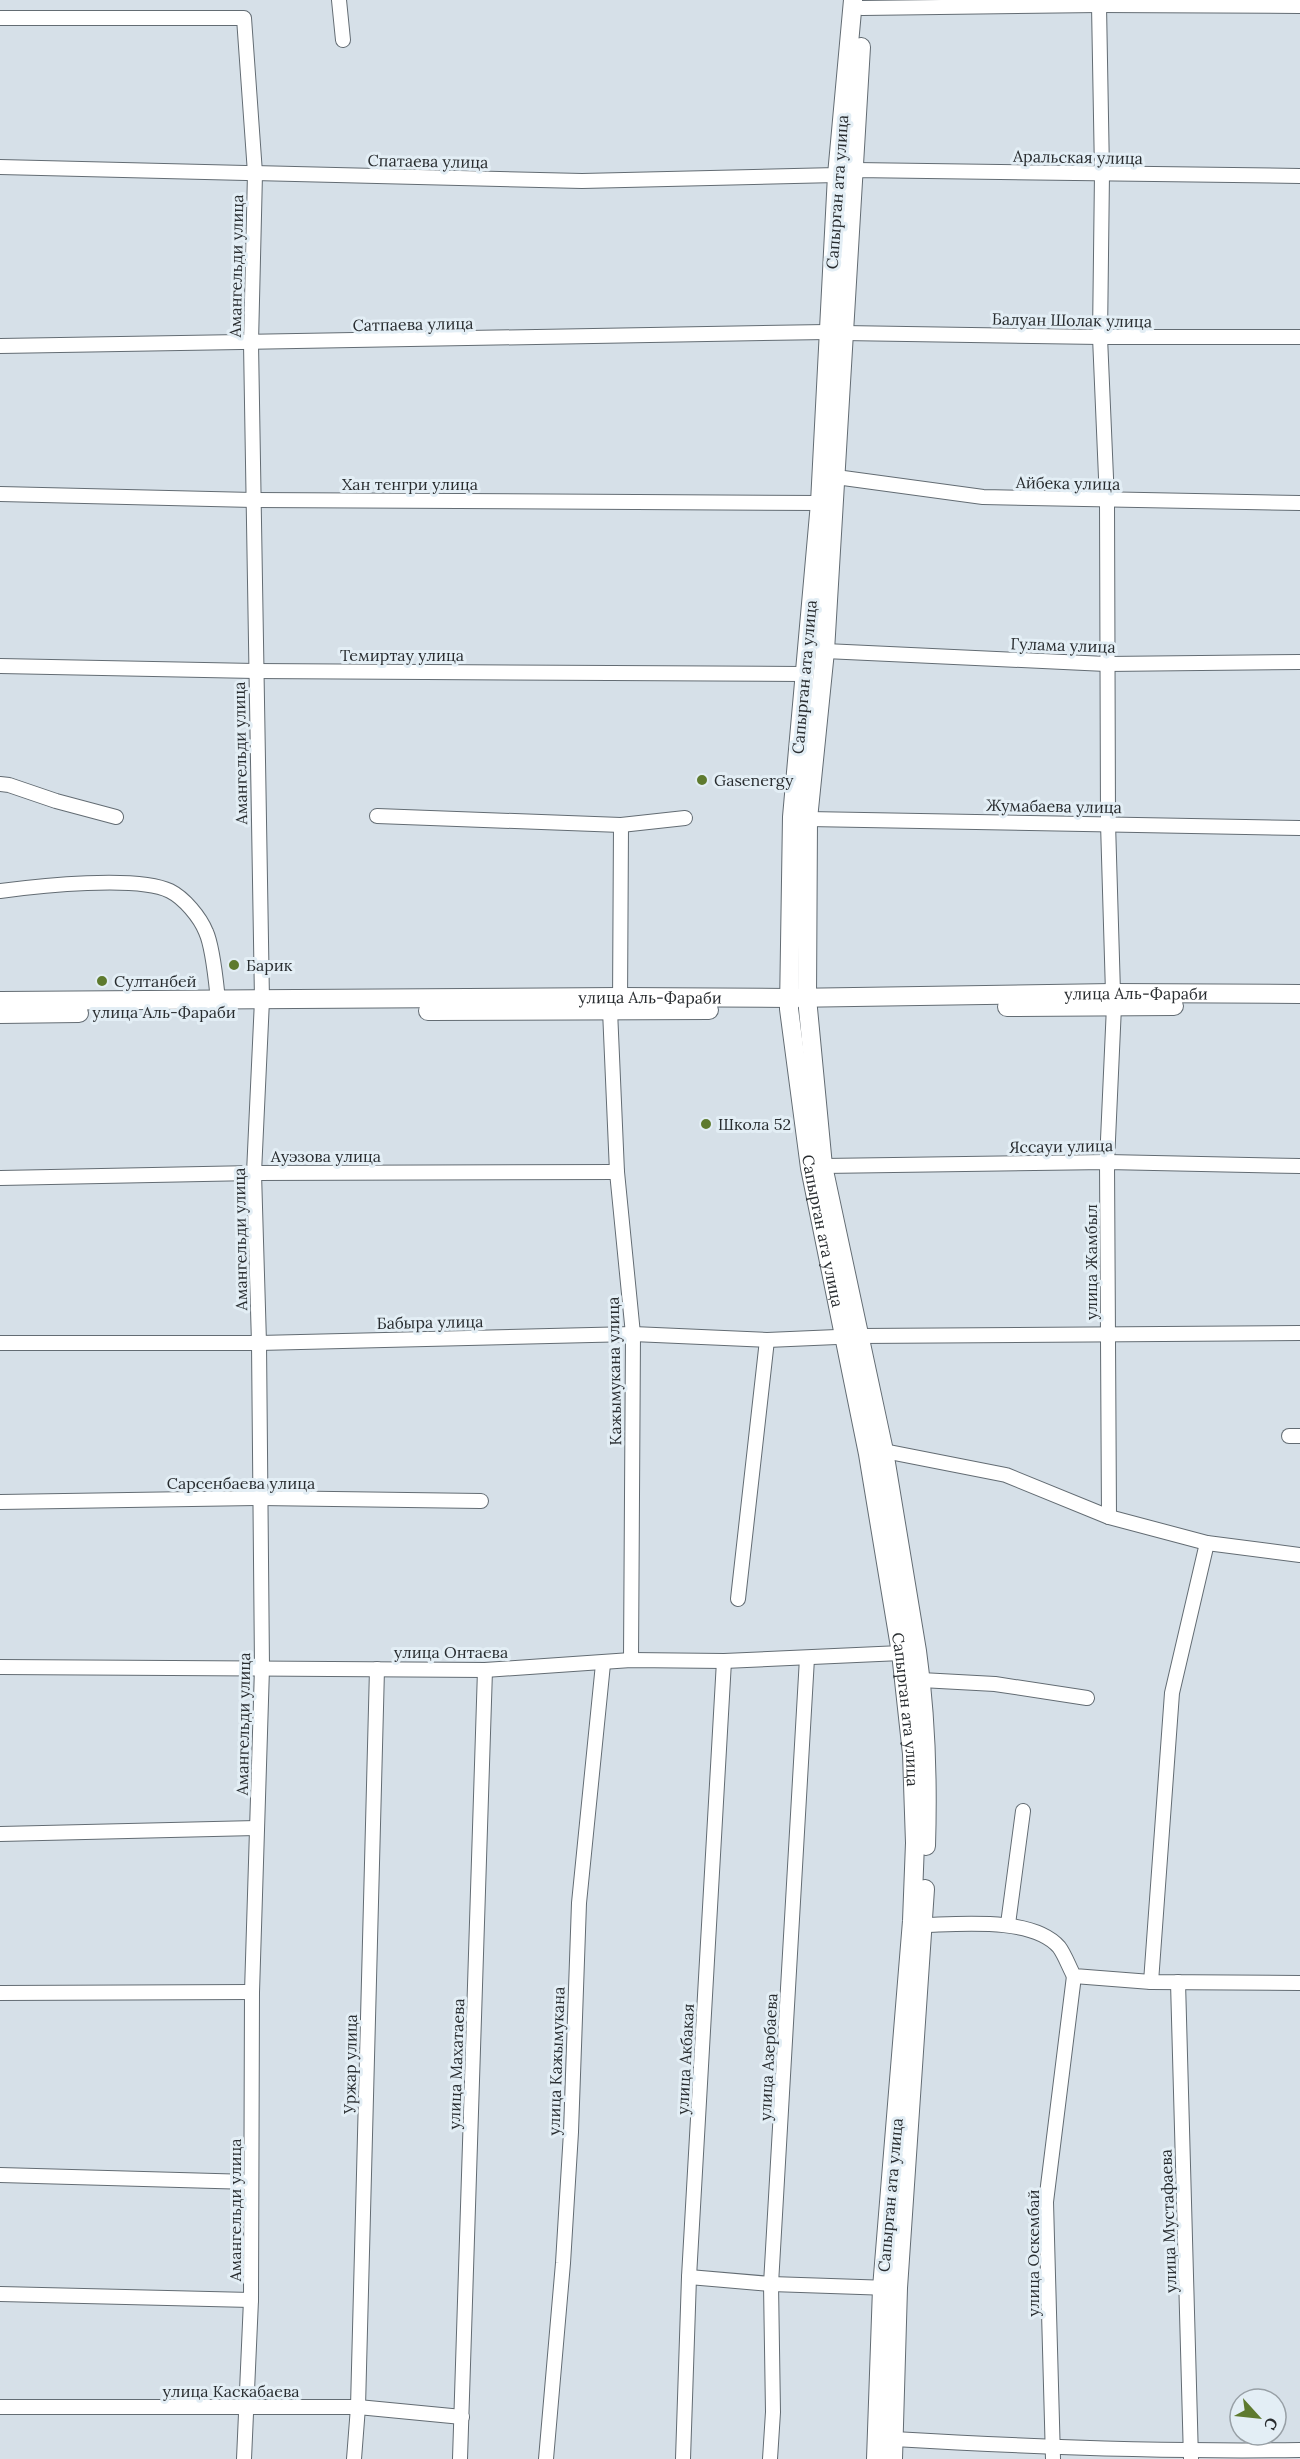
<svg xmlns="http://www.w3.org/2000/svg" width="1300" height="2459" viewBox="0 0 1300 2459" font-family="Lora,serif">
<rect width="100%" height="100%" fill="#d6e0e8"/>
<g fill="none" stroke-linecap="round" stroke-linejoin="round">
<g stroke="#636c73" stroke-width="16">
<g id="minor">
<path d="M339,0L343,40"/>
<path d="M1099,5L1102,173L1100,337L1107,501L1108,823L1113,993"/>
<path d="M862,8L1099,5L1300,6"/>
<path d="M0,18H244L255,173L251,343L262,1000L254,1173L259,1343L262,1668L252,1992L251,2300L244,2459"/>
<path d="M0,167L582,181L837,175L855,170L1300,176"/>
<path d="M843,333L1100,337H1300"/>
<path d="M0,346L827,332"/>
<path d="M836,477L983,497L1300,503"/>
<path d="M0,494L253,500L820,503"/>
<path d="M825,651L1106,664L1300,662"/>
<path d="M0,666L255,671L803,674"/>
<path d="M0,784L9,785L56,801L116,817"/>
<path d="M377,816L621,825L620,1005"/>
<path d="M808,819L1300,828"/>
<path d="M621,825L685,818"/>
<path d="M0,891C38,886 137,875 170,891C184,898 200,917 206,932C213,947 216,982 218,1000"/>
<path d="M610,1010L617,1172L633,1334L631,1660"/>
<path d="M823,1166L1107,1162L1300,1166"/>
<path d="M0,1178L254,1173L617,1172"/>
<path d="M0,1343H259L633,1334L767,1340L860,1336L1300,1333"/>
<path d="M1289,1436H1300"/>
<path d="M884,1451L1006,1475L1109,1517L1207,1543L1300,1555"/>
<path d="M0,1502L260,1498L481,1501"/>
<path d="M1109,1517L1107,1162L1114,1006"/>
<path d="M738,1599L767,1340"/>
<path d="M0,1667L485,1670L631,1660L724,1661L901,1653"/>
<path d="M921,1680L995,1684L1087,1698"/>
<path d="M0,1834L257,1828"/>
<path d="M1008,1924L1023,1811"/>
<path d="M925,1925C961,1924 1033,1917 1059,1947C1065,1955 1069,1967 1074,1976L1151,1982L1300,1983"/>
<path d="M1151,1982L1172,1693L1207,1543"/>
<path d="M1178,1982L1191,2459"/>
<path d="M0,1993L252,1992"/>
<path d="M0,2175L251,2182"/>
<path d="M689,2277L771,2284L890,2288"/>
<path d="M0,2294L251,2300"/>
<path d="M0,2407H358L462,2417"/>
<path d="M894,2439C1029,2447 1164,2452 1300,2450"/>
<path d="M354,2459L358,2407L377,1669"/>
<path d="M460,2459L485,1670"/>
<path d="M546,2459L563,2263L571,2132L579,1903L603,1664"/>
<path d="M683,2459L689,2277L724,1661"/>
<path d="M770,2459L773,2412L771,2284L807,1658"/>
<path d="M1053,2459L1046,2202L1074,1976"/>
</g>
</g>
<g stroke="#636c73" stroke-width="20">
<g id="major">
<path id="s1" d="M853,0L837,175L820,503L792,817L789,1009L810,1168L868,1454L901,1653L912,1754L915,1843L912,1921L882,2288L876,2459"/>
<path d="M861,47L825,651L808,819L807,998L823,1166L884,1451L917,1651C926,1715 928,1782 926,1846"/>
<path id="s2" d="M0,1001L620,997L789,998L1113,993L1300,994"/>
<path d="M1007,1007L1174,1006"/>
<path d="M428,1011L709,1010"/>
<path d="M0,1014L79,1013"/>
<path d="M893,2459L898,2288L925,1889"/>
</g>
</g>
<use href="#minor" stroke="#fff" stroke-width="14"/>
<use href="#major" stroke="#fff" stroke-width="18"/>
</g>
<g fill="#5e7a2e" stroke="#e3eef5" stroke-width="2">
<circle cx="702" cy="780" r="6"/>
<circle cx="234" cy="965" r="6"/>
<circle cx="102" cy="981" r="6"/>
<circle cx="706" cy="1124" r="6"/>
</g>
<g text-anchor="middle" stroke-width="6" stroke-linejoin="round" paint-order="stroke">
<g font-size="16" fill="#282c2f" stroke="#e3eef5">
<text transform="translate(1078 157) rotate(1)" y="6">Аральская улица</text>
<text transform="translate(428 161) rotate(1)" y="6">Спатаева улица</text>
<text transform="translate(837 192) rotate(-86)" y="6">Сапырган ата улица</text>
<text transform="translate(236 266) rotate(-89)" y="6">Амангельди улица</text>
<text transform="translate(1072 320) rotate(1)" y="6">Балуан Шолак улица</text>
<text transform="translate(413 324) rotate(-1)" y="6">Сатпаева улица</text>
<text transform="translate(1068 483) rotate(1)" y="6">Айбека улица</text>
<text x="410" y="490">Хан тенгри улица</text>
<text transform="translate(1063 645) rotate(2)" y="6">Гулама улица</text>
<text x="402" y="661">Темиртау улица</text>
<text transform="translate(804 677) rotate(-85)" y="6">Сапырган ата улица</text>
<text transform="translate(240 753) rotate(-91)" y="6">Амангельди улица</text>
<text transform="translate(1054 806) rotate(1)" y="6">Жумабаева улица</text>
<text dy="6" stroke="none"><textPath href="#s2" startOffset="1136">улица Аль-Фараби</textPath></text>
<text dy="6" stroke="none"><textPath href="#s2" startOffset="650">улица Аль-Фараби</textPath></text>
<text x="164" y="1018">улица Аль-Фараби</text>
<text transform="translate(1061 1146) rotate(-1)" y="6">Яссауи улица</text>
<text x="326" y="1162">Ауэзова улица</text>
<text dy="6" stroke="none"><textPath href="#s1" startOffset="1236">Сапырган ата улица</textPath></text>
<text transform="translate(240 1239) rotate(-91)" y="6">Амангельди улица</text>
<text transform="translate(1091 1262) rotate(-90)" y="6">улица Жамбыл</text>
<text transform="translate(430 1322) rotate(-1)" y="6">Бабыра улица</text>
<text transform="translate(614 1371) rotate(-91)" y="6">Кажымукана улица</text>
<text x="241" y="1489">Сарсенбаева улица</text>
<text x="451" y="1658">улица Онтаева</text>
<text dy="6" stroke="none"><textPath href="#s1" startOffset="1722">Сапырган ата улица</textPath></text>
<text transform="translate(243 1724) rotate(-89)" y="6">Амангельди улица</text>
<text transform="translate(768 2057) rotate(-87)" y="6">улица Азербаева</text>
<text transform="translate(685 2059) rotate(-87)" y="6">улица Акбакая</text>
<text transform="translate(556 2061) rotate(-88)" y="6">улица Кажымукана</text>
<text transform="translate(350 2064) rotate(-89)" y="6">Уржар улица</text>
<text transform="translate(456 2064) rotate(-88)" y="6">улица Махатаева</text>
<text transform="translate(890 2195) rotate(-85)" y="6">Сапырган ата улица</text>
<text transform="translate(235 2210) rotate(-90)" y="6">Амангельди улица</text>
<text transform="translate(1168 2221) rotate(-92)" y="6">улица Мустафаева</text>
<text transform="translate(1033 2253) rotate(-90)" y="6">улица Оскембай</text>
<text x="231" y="2397">улица Каскабаева</text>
</g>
<g font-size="16" fill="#282c2f" stroke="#e3eef5" text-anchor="start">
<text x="714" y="786">Gasenergy</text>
<text x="246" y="971">Барик</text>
<text x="114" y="987">Султанбей</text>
<text x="718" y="1130">Школа 52</text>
</g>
</g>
<g transform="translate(1258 2417) rotate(117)"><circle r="28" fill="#e3eef5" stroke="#98a0a6" stroke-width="1.5"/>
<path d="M0-4.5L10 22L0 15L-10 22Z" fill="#5e7a2e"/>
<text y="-9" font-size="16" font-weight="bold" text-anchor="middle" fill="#282c2f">С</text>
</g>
</svg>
